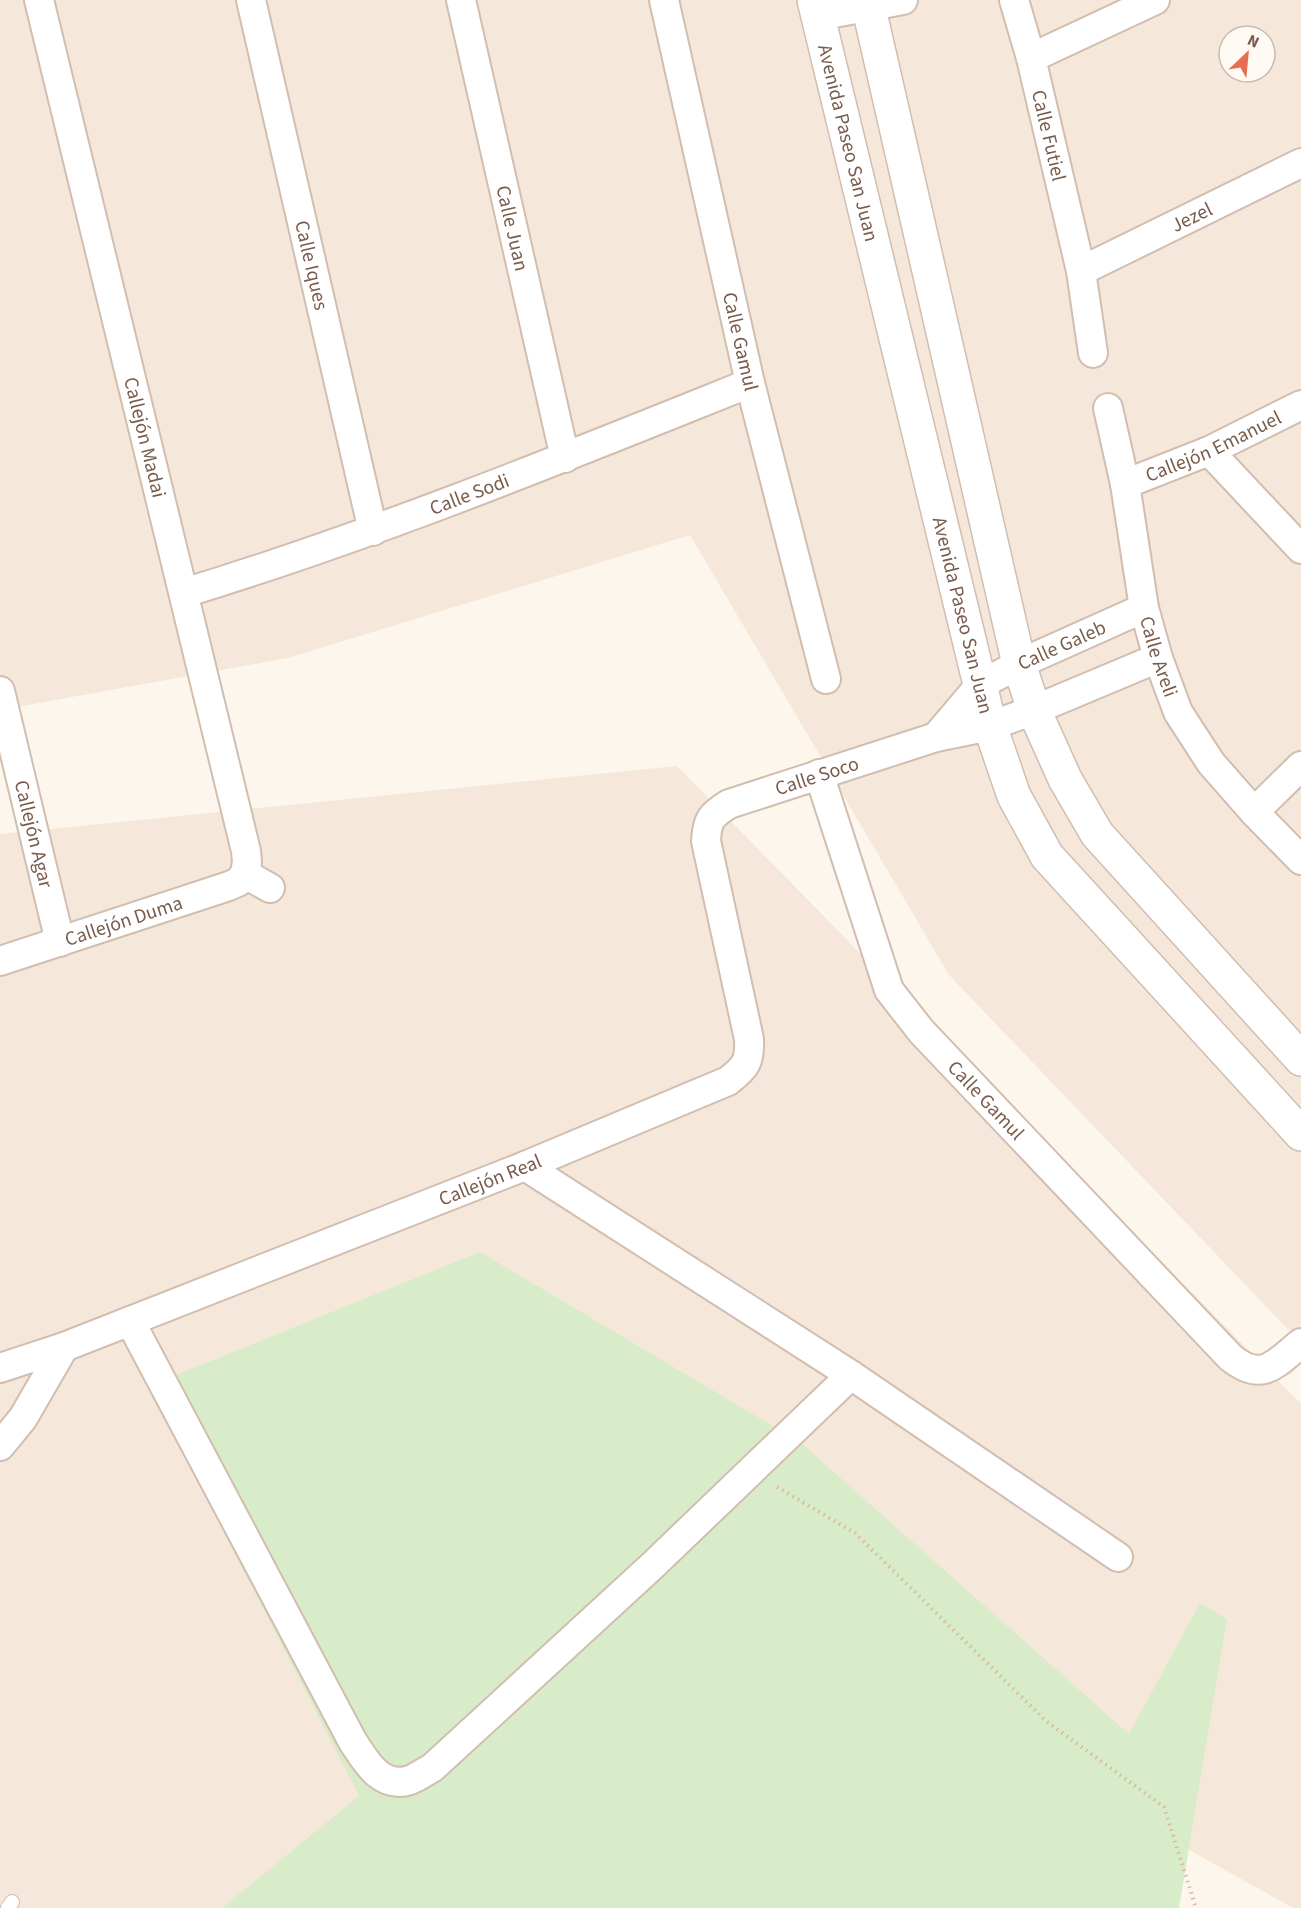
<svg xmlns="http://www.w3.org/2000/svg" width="1301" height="1908" viewBox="0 0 1301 1908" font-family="'Source Sans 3',sans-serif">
<rect width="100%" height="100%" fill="#fdf6ec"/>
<g fill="#f5e8da" fill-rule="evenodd">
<path d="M0,0H1301V1343L949,975L690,535L288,658L0,710ZM1229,36H1265V72H1229Z"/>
<path d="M677,766L1301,1404V1908H1293L696,1575L313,1908H0V834Z"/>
</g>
<path fill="#d8ecc9" d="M480,1252L800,1442L1129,1734L1200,1603L1227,1619L1179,1908H222L359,1796L149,1386Z"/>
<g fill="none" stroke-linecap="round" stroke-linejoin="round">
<g stroke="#d1beb0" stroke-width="16">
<path id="service" d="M8,1908L12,1902"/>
</g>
<g stroke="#d1beb0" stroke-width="32">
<g id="minor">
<path id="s1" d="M39,0L246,851L247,862L245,874"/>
<path id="s2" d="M251,0L373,531"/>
<path id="s3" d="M461,0L565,458"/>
<path id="s4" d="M664,0L750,383L826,679"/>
<path id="s5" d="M1014,0L1031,58L1081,271L1093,353"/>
<path d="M818,16L903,0"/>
<path d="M1031,58L1155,0"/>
<path id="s6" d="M1081,271L1301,163"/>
<path id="s7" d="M1108,408L1125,484L1144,608L1158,658L1178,712L1211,763L1254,812L1301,860"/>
<path d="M1209,451L1301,549"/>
<path id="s8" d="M1125,484L1209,451L1301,405"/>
<path id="s9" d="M184,593C377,534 563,458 750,383"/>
<path id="s10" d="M0,691L60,942"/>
<path id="s11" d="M936,737L980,685L1019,664L1144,608"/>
<path id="s12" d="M819,774L889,990L921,1031L1231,1358C1263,1383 1275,1364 1301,1343"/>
<path d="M1254,812L1301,766"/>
<path d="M245,874L270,888"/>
<path id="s13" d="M0,961L229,886L238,882L245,874"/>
<path d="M525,1166L851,1375L1118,1557"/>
<path d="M130,1321L353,1742C366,1761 379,1787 407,1781C415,1779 424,1772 432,1768L652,1566L851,1375"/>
<path id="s14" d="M0,1368L64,1347L525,1166L728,1081C746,1067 750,1062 749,1039L706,841C707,820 711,815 729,804L936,737L990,726L1034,710L1158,658"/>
<path d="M0,1446L23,1418L64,1347"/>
</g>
</g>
<g stroke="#d1beb0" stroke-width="36">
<g id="tertiary">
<path id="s15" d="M814,0L990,726L1014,796L1047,856L1301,1134"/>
<path d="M867,0L1019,664L1034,710L1065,779L1097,834L1301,1059"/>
</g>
</g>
<path stroke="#d9b8a5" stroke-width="4" stroke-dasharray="1.5 4.5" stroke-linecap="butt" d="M777,1487L855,1533L1046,1721L1164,1807L1196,1908"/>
<use href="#service" stroke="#fff" stroke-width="14"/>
<use href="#minor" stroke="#fff" stroke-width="28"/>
<use href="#tertiary" stroke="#fff" stroke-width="33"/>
</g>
<g text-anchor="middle" stroke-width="5" stroke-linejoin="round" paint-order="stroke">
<g font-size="20" fill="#7a5c4d" stroke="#fffaf3">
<text dy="7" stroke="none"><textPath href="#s5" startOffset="140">Calle Futiel</textPath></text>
<text dy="7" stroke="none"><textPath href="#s15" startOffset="147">Avenida Paseo San Juan</textPath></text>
<text dy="7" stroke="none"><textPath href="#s6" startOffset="123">Jezel</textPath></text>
<text dy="7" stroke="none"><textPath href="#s3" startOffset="234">Calle Juan</textPath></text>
<text dy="7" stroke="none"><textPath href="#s2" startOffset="272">Calle Iques</textPath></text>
<text dy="7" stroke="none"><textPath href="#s4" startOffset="350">Calle Gamul</textPath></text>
<text dy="7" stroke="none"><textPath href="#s1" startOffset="450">Callejón Madai</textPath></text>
<text dy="7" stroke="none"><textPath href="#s8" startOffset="96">Callejón Emanuel</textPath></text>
<text dy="7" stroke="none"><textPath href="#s9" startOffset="302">Calle Sodi</textPath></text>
<text dy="7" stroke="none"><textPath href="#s15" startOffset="633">Avenida Paseo San Juan</textPath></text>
<text dy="7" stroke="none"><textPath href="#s11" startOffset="159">Calle Galeb</textPath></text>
<text dy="7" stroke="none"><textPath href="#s7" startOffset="254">Calle Areli</textPath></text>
<text dy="7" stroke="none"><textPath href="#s14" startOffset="1174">Calle Soco</textPath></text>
<text dy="7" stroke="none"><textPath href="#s10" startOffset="147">Callejón Agar</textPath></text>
<text dy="7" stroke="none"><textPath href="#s13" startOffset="130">Callejón Duma</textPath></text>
<text dy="7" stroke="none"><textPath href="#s12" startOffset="374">Calle Gamul</textPath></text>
<text dy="7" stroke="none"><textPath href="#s14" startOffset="525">Callejón Real</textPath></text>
</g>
</g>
<g transform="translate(1247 54) rotate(26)"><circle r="28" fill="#fffaf3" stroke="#cabbb1" stroke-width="1.5"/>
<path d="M0-4.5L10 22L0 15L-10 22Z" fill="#e76f51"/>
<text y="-9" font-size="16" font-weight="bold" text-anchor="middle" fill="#7a5c4d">N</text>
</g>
</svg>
